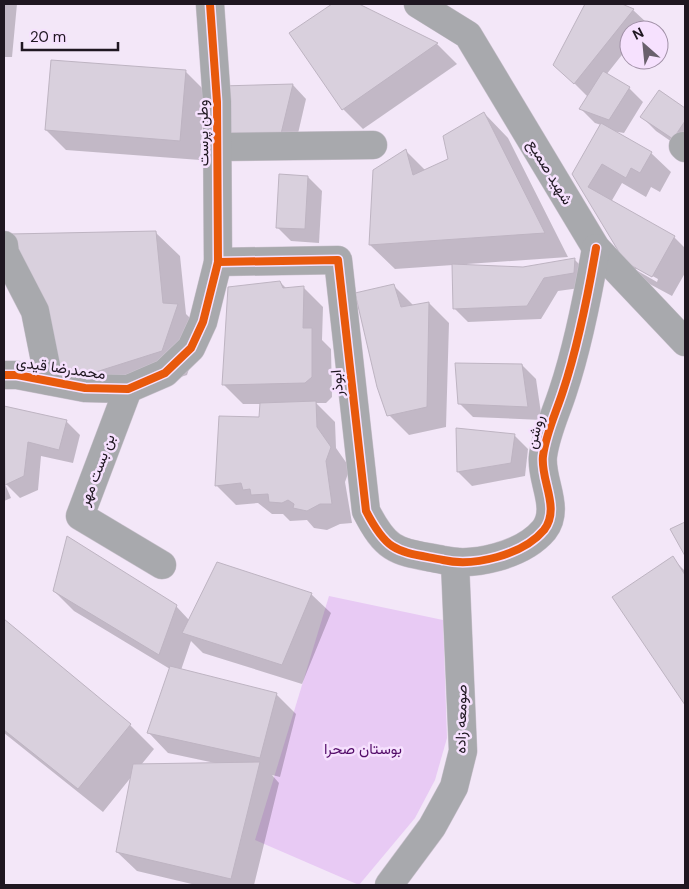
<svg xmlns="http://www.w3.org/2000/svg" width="689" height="889" viewBox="0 0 689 889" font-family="'DM Sans',Vazirmatn,sans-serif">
<rect width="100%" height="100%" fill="#f3e7f8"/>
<path fill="#e8caf4" d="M329,596L443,620L447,738L435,780L415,818L359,885L255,840Z"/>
<g fill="#0003" fill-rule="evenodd">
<path d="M4,4H17L12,57H4Z"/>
<path d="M334,4H356L437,44L457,64L363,129L343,109L291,33Z"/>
<path d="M586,4H619L633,10L647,23L642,30H629V46L606,75L629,88L643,102L624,133L612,131L651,153L671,172L660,192L651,187L646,197L622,183L611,202L674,237L685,248V273L672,296L646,282L626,261L573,174L601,125L595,123L581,109L588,97L555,64ZM636,267L658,279L657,282L636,270Z"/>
<path d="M185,71L205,91L200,160L66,150L46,130Z"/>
<path d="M293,85L306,99L293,155L237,156Z"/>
<path d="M660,91L685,109V151L656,131L642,117Z"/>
<path d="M484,113L508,138L568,257L467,264V266L523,268L574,259L588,273L587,287L558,291L541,319L468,322L454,308L453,265L395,269L370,245L405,150L426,171L449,159Z"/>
<path d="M308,177L322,191L319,243L291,241L277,227Z"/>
<path d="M155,232L180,256L186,314L202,330L187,375L105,401L81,388L57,363Z"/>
<path d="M280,282L287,289L303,287L323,307L322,340L331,349L332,397L326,403H316L335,422L336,448L350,468L345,482L352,523L340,524L327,530L314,528L307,520L290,521L283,514H272L258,503L236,505L216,485L260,418L261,404H243L223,384Z"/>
<path d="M394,286L414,306L429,303L449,323L446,427L409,435L389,415Z"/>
<path d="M522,365L536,379L542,420L473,417L459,403Z"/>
<path d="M4,408L66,421L80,435L73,463L41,456L38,490L20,498L4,482L11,498L4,501Z"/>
<path d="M514,435L528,449L525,476L472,486L458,472Z"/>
<path d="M672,558L685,571V703L614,598Z"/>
<path d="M54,591L176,606L189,620L311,594L331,613L302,684L203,653L191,641L181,670L277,695L296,714L280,777L272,775L279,783L254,885H196L137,871L117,852L132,776L103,812L4,733V620L130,725L154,749L141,765L215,763L168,753L149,733L170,669L74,611Z"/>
</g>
<g fill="#d9d0dd" stroke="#beb4c2">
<path d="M332,4H359L438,43L342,110L289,33Z"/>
<path d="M585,4H622L634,9L574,84L553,65Z"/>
<path d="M51,60L186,70L180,141L45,130Z"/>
<path d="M603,71L630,87L609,120L579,109Z"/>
<path d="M293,84L279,142H222L221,86Z"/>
<path d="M659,90L685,108V121L673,139L640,117Z"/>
<path d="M484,112L545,233L369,245L373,170L406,149L413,175L448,159L443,136Z"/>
<path d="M601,123L652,152L640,173L631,168L626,178L602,164L588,187L675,236L652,277L625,262L572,174Z"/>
<path d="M279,174L308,176L305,229L276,228Z"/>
<path d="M156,231L163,303L178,304L162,351L80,377L55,364L10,234Z"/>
<path d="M575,258L574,273L544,278L527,306L453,309L452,264L523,267Z"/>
<path d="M280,281L283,288L304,286L303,328H312V377L305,383L222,385L228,287Z"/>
<path d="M394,284L401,307L429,302L427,407L387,416L377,387L355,293Z"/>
<path d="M455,363L522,364L528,407L458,404Z"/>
<path d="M316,401L317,427L331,447L326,461L332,504H320L307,511L293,508L294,504L288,500L282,503L269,502L268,494L251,495L250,489L243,490L241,483L215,486L219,416L259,417L260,403Z"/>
<path d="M4,406L67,420L59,450L28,442L24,476L5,485Z"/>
<path d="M456,428L515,434L511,463L457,472Z"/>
<path d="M685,522V556L670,529Z"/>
<path d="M67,536L177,605L159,655L53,591Z"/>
<path d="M673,556L685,575V705L612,597Z"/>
<path d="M217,562L312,593L282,665L182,633Z"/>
<path d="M4,619L131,724L78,789L4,730Z"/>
<path d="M170,666L277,693L260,758L147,733Z"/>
<path d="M260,762L231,879L116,852L133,764Z"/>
</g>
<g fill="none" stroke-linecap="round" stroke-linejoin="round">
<g stroke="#ccc3d0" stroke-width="29">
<g id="minor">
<path d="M418,4L468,35L596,248L685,342"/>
<path d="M683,146L685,148"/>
<path d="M218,147L373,145"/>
<path d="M4,245L5,253L35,311L49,381"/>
<path d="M218,262L338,260L366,511C388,554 398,551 443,560C474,567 523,555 544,530C561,508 540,480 543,456C546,433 556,413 563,391C578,346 588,295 596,248"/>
<path d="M4,375H17L85,388L128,389L165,373L191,348L203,322L218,262L217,102L210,4"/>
<path d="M128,389L80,516L162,565"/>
<path d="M389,885L432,827L454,787L463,751L455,563"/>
</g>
</g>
<use href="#minor" stroke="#a8a9ad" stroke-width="28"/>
<g stroke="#f6e1fe" stroke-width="11">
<g id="cycleway">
<path d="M218,262L338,260L366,511C388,554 398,551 443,560C474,567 523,555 544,530C561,508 540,480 543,456C546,433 556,413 563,391C578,346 588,295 596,248"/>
<path d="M4,375H17L85,388L128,389L165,373L191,348L203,322L218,262L217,102L210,4"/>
</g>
</g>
<use href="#cycleway" stroke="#e8590c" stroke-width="8"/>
</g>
<g text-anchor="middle" stroke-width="5" stroke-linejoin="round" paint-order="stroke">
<g font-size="15" fill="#1f1721" stroke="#f6e1fe">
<text transform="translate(203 133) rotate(-91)" y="5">وطن پرست</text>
<text transform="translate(550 172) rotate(59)" y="5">شهید صمیع</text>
<text transform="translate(61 368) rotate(8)" y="5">محمدرضا قیدی</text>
<text transform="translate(337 383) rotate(-95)" y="5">ابوذر</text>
<text transform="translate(535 432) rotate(-76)" y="5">روشن</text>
<text transform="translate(97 470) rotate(-69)" y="5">بن بست مهر</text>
<text transform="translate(461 719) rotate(-89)" y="5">صومعه زاده</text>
</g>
<g font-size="15" fill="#520b68" stroke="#f6e1fe">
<text x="363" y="754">بوستان صحرا</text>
</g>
</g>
<rect width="689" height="889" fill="none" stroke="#1f1721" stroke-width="10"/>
<g transform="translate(644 45) rotate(333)"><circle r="24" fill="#f6e1fe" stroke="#a090a6"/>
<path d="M0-4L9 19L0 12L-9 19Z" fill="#69606c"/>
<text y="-8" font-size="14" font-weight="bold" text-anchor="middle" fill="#1f1721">N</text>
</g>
<path d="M22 42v8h96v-8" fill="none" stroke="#1f1721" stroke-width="2.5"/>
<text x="30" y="42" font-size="15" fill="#1f1721" stroke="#f6e1fe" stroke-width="4" paint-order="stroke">20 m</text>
</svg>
